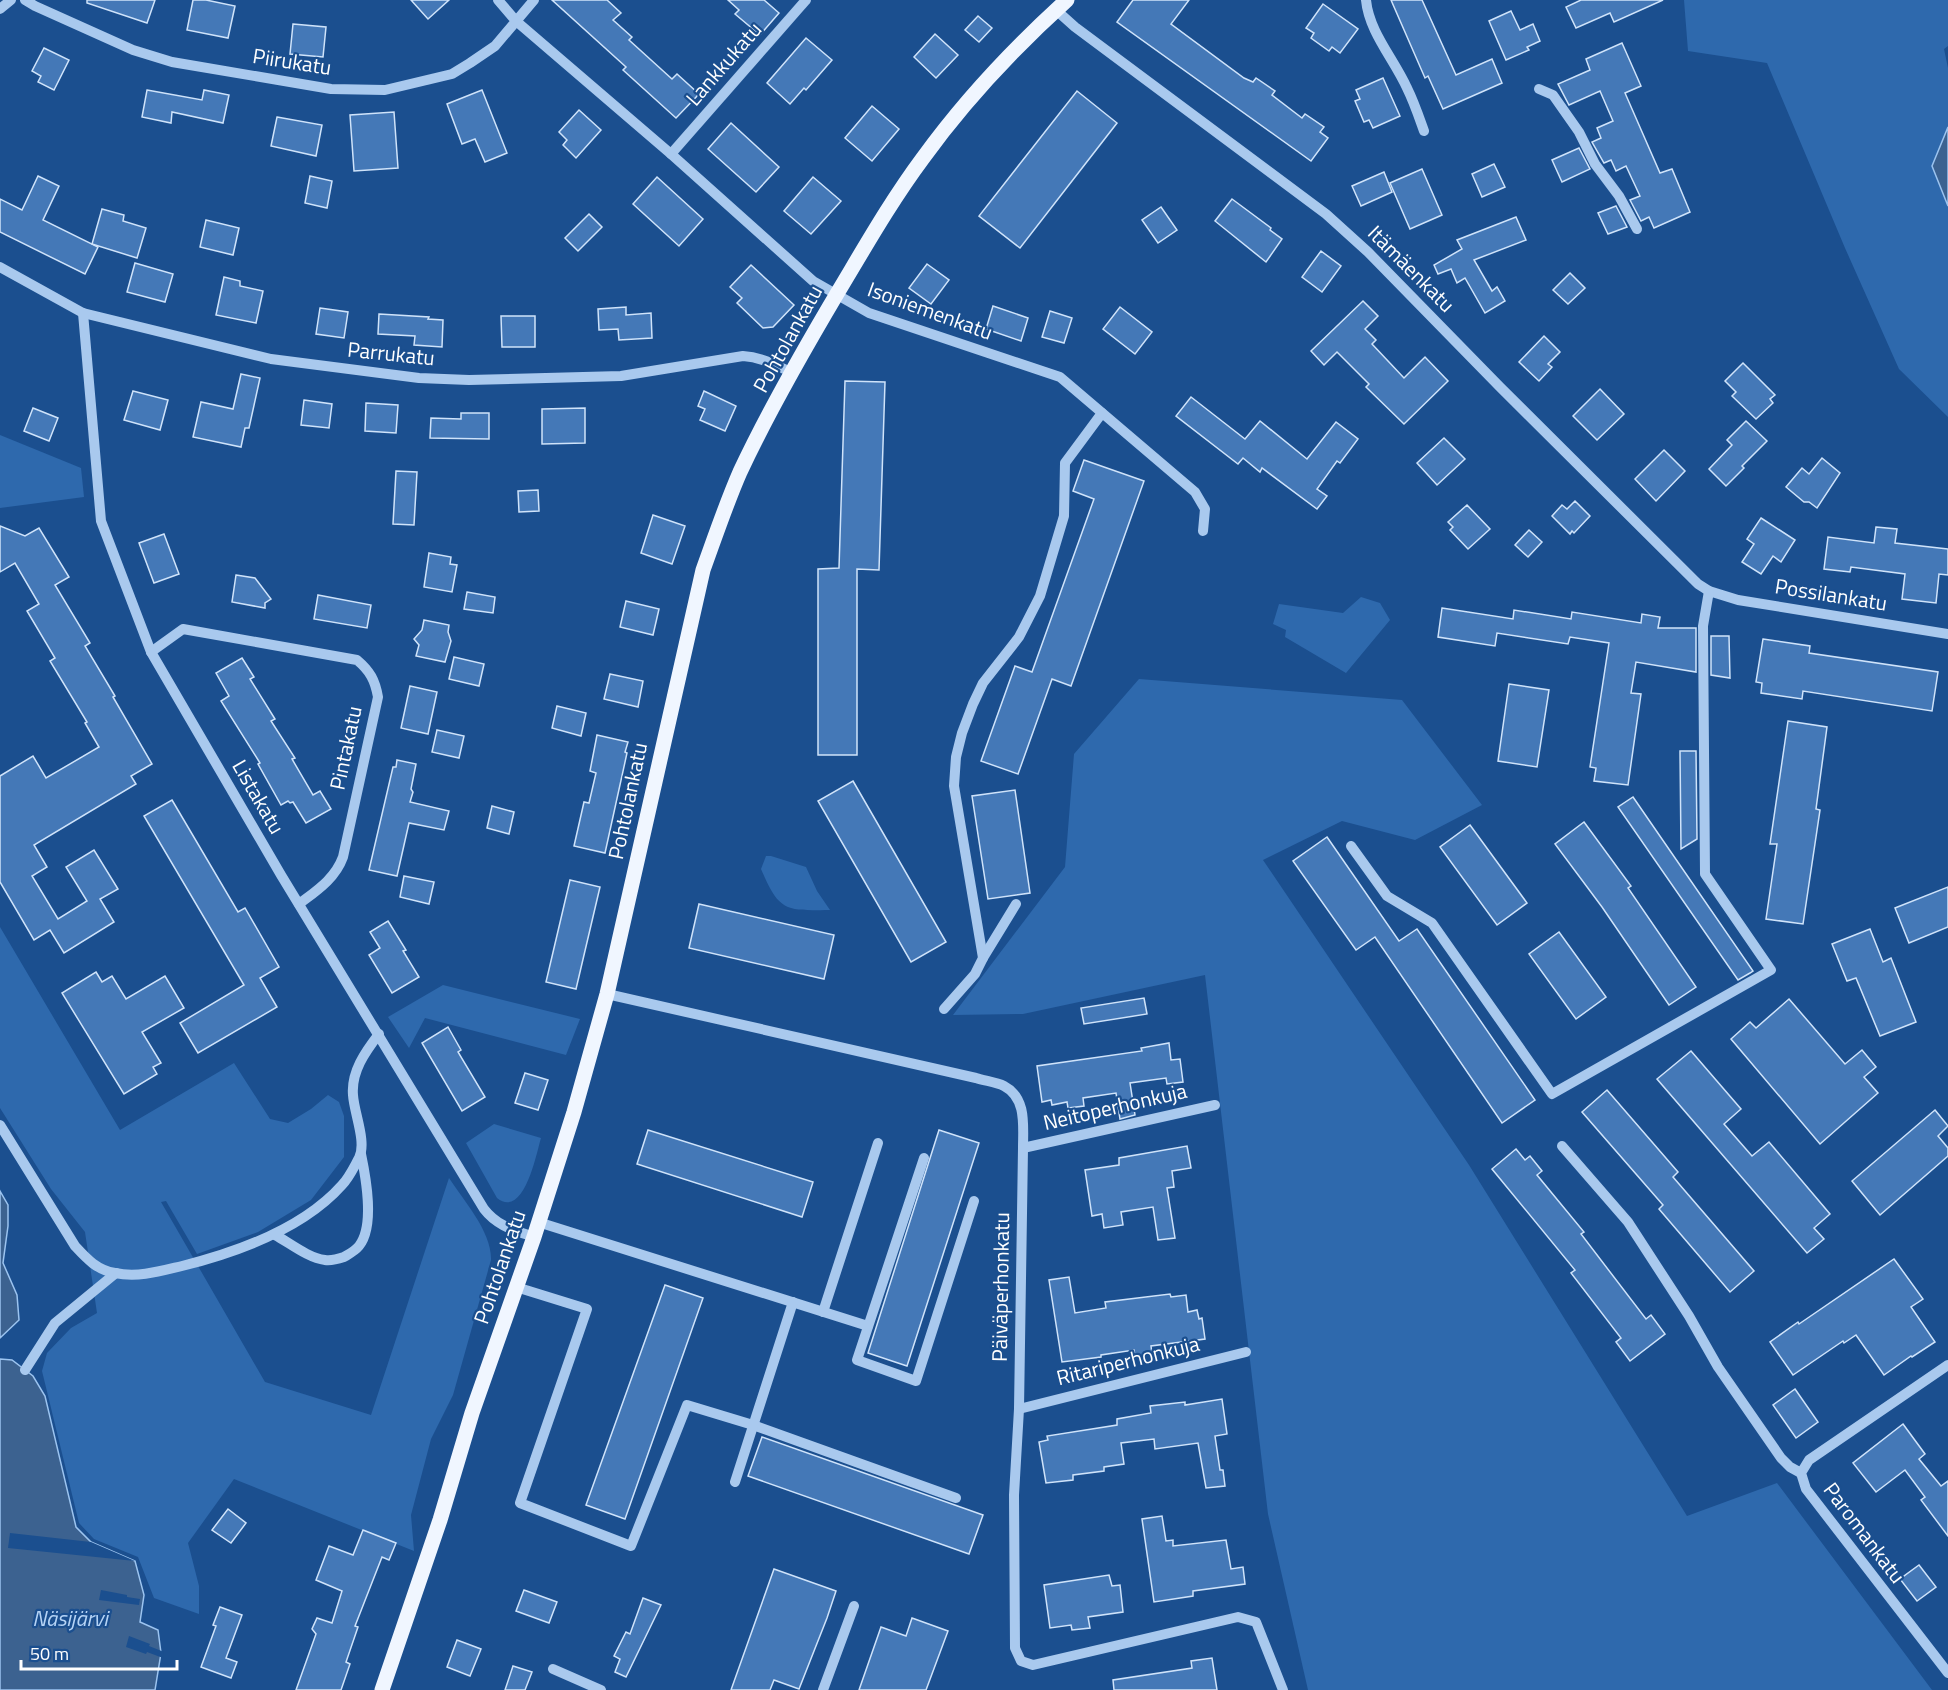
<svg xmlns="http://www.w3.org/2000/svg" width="1948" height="1690" viewBox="0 0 1948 1690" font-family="'Titillium Web',sans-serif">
<rect width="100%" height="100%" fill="#1b4f8f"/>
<g fill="#2e69ad">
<path d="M1684,0H1948V46L1944,49L1948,68V127L1932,166L1948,206V417L1899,369L1845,248L1767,63L1688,51Z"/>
<path d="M0,435L81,468L84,497L0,508Z"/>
<path d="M1361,597L1380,603L1390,620L1346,673L1285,637L1286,630L1273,624L1279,604L1343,613Z"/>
<path d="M1139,679L1402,700L1482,805L1415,840L1342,821L1263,860L1469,1165L1687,1516L1777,1483L1932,1690H1308L1268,1514L1205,975L1023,1014L953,1015L1065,867L1074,754Z"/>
<path d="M766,856H771L806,867L817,891L830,910C786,911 779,912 761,869Z"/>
<path d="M0,927L120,1130L234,1063L270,1119L288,1123L311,1109L328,1095L339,1102L344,1116V1157L311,1200L258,1232L197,1254L166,1201L161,1202L265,1382L371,1415L449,1178C464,1201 492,1232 491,1260L453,1395L431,1439L411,1515L414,1551L234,1479L188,1543L199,1586V1614L154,1598L138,1557L94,1539L79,1523L42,1371L47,1353L71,1328L97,1313L85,1232L51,1189L0,1108Z"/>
<path d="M443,985L580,1019L566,1055L425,1018L409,1048L388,1017Z"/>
<path d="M494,1124L541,1138C536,1155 524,1219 497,1198L466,1143Z"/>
</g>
<g fill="#3c6290" stroke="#9cc4f0" stroke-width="1.5">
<path d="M1948,127V206L1932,166Z"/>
<path d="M0,1191L8,1205V1226L3,1263L17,1295L19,1320L0,1338Z"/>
<path d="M0,1359L12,1360L33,1376L45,1396L76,1527L91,1542L135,1561L144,1595L140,1622L158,1630L161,1653L155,1690H0Z"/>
</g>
<g fill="#1b4f8f">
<path d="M10,1533L91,1542L135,1561L8,1548Z"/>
<path d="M101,1590L127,1595V1597L140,1599L139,1605L99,1600Z"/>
<path d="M129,1636L150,1644L149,1646L164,1652L163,1658L147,1652L146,1654L126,1647Z"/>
</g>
<g fill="#4478b7" stroke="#cfe3fa" stroke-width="1.5">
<path d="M87,0H155L147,23L87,3Z"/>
<path d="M193,0H206L235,6L228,38L187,30Z"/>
<path d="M411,0H449L428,19Z"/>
<path d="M552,0H607L621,13L613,20L632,37L629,40L672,79L677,74L699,94L676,118L623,70L626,67Z"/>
<path d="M728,0H764L779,13L760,35L735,14L739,10Z"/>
<path d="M1133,0H1189L1171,24L1244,78L1253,82L1256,78L1275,91L1272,95L1302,118L1305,114L1324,127L1320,132L1328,138L1311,161L1117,22Z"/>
<path d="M1391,0H1422L1456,75L1492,59L1502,83L1443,109L1428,76L1425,78Z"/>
<path d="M1581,0H1663L1614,22L1610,13L1576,28L1566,7Z"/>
<path d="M1323,4L1358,29L1340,53L1332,47L1329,51L1311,38L1314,33L1306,28Z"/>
<path d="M1511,11L1520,30L1533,24L1540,41L1527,47L1529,50L1506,60L1489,21Z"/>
<path d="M978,16L992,28L979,42L965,30Z"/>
<path d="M293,24L326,27L323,57L290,54Z"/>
<path d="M935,34L958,55L936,78L914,57Z"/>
<path d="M806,38L832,60L806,90L804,88L790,104L767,83Z"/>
<path d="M1622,43L1641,86L1625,93L1660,173L1672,169L1690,212L1654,228L1649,217L1641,221L1630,200L1640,196L1626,166L1616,171L1611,160L1604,163L1592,142L1601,138L1597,128L1613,121L1600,91L1569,105L1558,84L1590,70L1586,59Z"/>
<path d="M44,48L69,60L54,90L38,82L41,76L32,71Z"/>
<path d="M1383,78L1400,116L1373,128L1369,120L1364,122L1355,101L1360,99L1356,90Z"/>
<path d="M147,90L202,100L204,90L229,95L223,123L172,112L171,123L142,117Z"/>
<path d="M482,90L507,153L485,162L475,139L462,144L447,104Z"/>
<path d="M1077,91L1117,123L1020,248L979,216Z"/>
<path d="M872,106L899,129L872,161L845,138Z"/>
<path d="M579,110L601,130L576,158L563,145L567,140L559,132Z"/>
<path d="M394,112L398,168L354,171L350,115Z"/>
<path d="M277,117L322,125L316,156L271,146Z"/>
<path d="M731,123L779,167L756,192L708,149Z"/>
<path d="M1579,148L1590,169L1562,182L1552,160Z"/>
<path d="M1494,164L1505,187L1482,197L1472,174Z"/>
<path d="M1422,169L1442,215L1410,229L1390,183Z"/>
<path d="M1384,172L1392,192L1361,206L1352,186Z"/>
<path d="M38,176L59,186L43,220L98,247L85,274L0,232V199L22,210Z"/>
<path d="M310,176L332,181L327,208L305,203Z"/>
<path d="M657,177L703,219L679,246L633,204Z"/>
<path d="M813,177L841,201L811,234L784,211Z"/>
<path d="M1232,199L1271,228L1270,230L1282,239L1266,262L1215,221Z"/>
<path d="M1616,206L1627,227L1608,234L1598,213Z"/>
<path d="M1161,207L1177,230L1158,243L1142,220Z"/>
<path d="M102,209L124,215L123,221L146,228L137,258L92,244Z"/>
<path d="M589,214L602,227L578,251L565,238Z"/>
<path d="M1516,217L1526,240L1474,260L1492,291L1497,287L1505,301L1485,313L1465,278L1457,283L1451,269L1438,274L1434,265L1462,249L1457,240Z"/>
<path d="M206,220L239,228L233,255L200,247Z"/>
<path d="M1321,251L1341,266L1322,292L1302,277Z"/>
<path d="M135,263L173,274L165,302L127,292Z"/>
<path d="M927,264L949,280L931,304L909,288Z"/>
<path d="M751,265L794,305L773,327L763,328L737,303L742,298L730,287Z"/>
<path d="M1570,273L1585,288L1568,304L1553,290Z"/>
<path d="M224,277L240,281V286L263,291L256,323L216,315Z"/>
<path d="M1363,301L1378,316L1365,329L1376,340L1372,344L1404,378L1425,357L1448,381L1404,424L1366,387L1369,384L1337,352L1324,365L1311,351Z"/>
<path d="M993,306L1028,318L1021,341L986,329Z"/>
<path d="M626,307V315L651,313L652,338L619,340L618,329L599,330L598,309Z"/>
<path d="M1120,307L1152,332L1135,354L1103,329Z"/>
<path d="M320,308L348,312L344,338L316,334Z"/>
<path d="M1050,311L1072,318L1064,343L1042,337Z"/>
<path d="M379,314L429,317L428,319L443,320L442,347L414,345L415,336L378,334Z"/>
<path d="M501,316H535V347H502Z"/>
<path d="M1544,336L1560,352L1548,364L1552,367L1539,381L1519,362Z"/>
<path d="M1743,363L1775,395L1770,399L1773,403L1756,419L1732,396L1736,392L1725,381Z"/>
<path d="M241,374L260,378L249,428H245L241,447L193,437L201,402L233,409Z"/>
<path d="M845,381L885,382L879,570L857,569V755H818V569L839,568Z"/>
<path d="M1600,389L1624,414L1597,440L1573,416Z"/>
<path d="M133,391L168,400L160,430L124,420Z"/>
<path d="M704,391L736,406L725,431L700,420L705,409L698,406Z"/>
<path d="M1191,397L1245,439L1260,421L1307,459L1336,422L1358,439L1340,463L1337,461L1317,489L1327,496L1317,509L1262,468L1260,472L1243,458L1238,464L1176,416Z"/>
<path d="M304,400L332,404L329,428L301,425Z"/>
<path d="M366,403L398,405L396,433L365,431Z"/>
<path d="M33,408L58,418L49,441L24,431Z"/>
<path d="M585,408V443L542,444V409Z"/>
<path d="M461,413H489V439L430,438L431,418L461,419Z"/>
<path d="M1746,421L1767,441L1742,466L1744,468L1726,486L1709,469L1732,445L1727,440Z"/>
<path d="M1444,438L1465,459L1437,485L1417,463Z"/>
<path d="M1664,450L1685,471L1656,501L1635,479Z"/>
<path d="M1822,458L1840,473L1817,508L1809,502H1804L1786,487L1802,468L1809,474Z"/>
<path d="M1084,460L1144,481L1071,686L1052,679L1018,774L981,761L1015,666L1032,672L1094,499L1073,491Z"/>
<path d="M396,471L417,472L414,525L393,524Z"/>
<path d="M538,490L539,511L519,512L518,491Z"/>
<path d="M1575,501L1590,516L1574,533L1572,531L1570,534L1552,516L1562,505L1567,509Z"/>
<path d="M1467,505L1490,529L1468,549L1450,530L1453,527L1448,522Z"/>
<path d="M653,515L685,526L672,564L641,553Z"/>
<path d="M1761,518L1795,540L1781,562L1773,556L1761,574L1742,562L1754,544L1747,539Z"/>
<path d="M0,526L25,536L39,528L69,577L55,585L90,643L85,646L115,696L113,697L152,764L131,776L136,784L34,845L47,867L32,876L58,919L87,901L66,867L94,850L118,889L100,899L114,922L64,953L50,930L34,940L0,882V776L33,756L46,778L99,747L85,723L87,722L50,661L55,658L27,611L39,604L15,563L0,572Z"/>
<path d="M1876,527L1897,529L1895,543L1948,549V575L1939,574L1936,603L1902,599L1905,574L1851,567L1850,572L1824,569L1828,537L1874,543Z"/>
<path d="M1529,530L1542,542L1528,557L1515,545Z"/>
<path d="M164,534L179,574L154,583L139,543Z"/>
<path d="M429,553L451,557L450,564L457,565L452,592L424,587Z"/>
<path d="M236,575L255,578L271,599L265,603V608L232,602Z"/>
<path d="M467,592L495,597L493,613L464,609Z"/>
<path d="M318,595L371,605L367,628L314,619Z"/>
<path d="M626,601L659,609L653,635L620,627Z"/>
<path d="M1442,608L1513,619L1514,610L1571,619L1572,612L1641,623L1642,614L1660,617L1658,628H1696V672L1636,662L1631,693L1641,694L1628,785L1594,781L1596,768L1590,767L1609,643L1570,637L1568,644L1497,633L1495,646L1438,637Z"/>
<path d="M424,620L449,625L448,632L451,641L445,662L416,656L419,645L414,639L422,630Z"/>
<path d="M1711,636H1729L1730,678L1711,675Z"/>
<path d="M1763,639L1810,646L1809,653L1938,672L1932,711L1803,691L1802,699L1761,693L1762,683L1756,682Z"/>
<path d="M454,657L484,664L479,686L449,679Z"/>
<path d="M242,658L254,677L250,679L275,719L271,721L295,758L292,759L313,795L320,791L331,809L306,823L293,802L290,803L288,801L281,805L258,764L260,763L221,701L229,696L216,673Z"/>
<path d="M610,674L643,681L638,707L604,699Z"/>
<path d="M1509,684L1549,690L1537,767L1498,761Z"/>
<path d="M410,686L437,692L428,734L401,728Z"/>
<path d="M557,706L586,713L581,736L552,728Z"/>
<path d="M1788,721L1827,727L1816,809L1820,810L1803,924L1766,919L1777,844H1770Z"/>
<path d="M437,730L464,736L459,758L432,752Z"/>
<path d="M597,735L628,742L625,752L627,753L605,853L574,846L584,802L589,803L596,773L590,771Z"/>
<path d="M1680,751H1696L1697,839L1681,849Z"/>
<path d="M397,760L416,764L411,789L413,792L410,802L449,811L444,830L409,823L397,876L369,870L393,767H396Z"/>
<path d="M853,781L946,942L911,962L818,801Z"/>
<path d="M1015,790L1030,893L988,899L972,796Z"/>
<path d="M1633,797L1753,971L1750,973L1738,980L1618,807Z"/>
<path d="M172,800L238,912L245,908L279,967L260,978L277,1007L198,1053L180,1023L244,985L144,816Z"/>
<path d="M492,806L514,812L509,834L487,828Z"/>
<path d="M1584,822L1631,886L1628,888L1696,987L1669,1005L1602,907L1555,844Z"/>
<path d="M1470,825L1527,903L1497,925L1440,847Z"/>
<path d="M1327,837L1399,941L1417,929L1535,1100L1502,1123L1375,937L1356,950L1293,861Z"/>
<path d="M404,876L434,882L429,904L400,897Z"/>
<path d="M570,880L600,887L576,989L546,982Z"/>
<path d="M1948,887V927L1909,943L1895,908Z"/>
<path d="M699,904L834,935L824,979L689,948Z"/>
<path d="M388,921L406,950L403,951L419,977L392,993L369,955L380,948L370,932Z"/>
<path d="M1870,929L1883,962L1891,958L1916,1022L1880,1036L1856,978L1847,981L1832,944Z"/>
<path d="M1559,932L1606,997L1576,1019L1529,954Z"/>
<path d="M96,972L102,982L112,976L126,999L165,976L184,1008L142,1032L161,1063L153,1067L157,1074L124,1094L62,993Z"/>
<path d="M1144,998L1147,1014L1084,1024L1081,1008Z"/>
<path d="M1789,999L1845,1064L1862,1050L1876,1067L1864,1077L1878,1093L1820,1144L1731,1039L1750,1022L1756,1028Z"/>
<path d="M448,1027L461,1050L458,1052L485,1097L462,1111L422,1043Z"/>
<path d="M1169,1043L1171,1060L1180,1059L1183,1082L1167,1084L1166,1078L1130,1083L1135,1115L1120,1119L1116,1093L1083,1098L1084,1106L1068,1108L1067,1102L1052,1105L1051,1100L1042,1102L1037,1066L1142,1051L1141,1048Z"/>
<path d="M1691,1051L1741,1109L1724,1124L1752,1156L1769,1142L1830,1214L1814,1228L1824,1239L1807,1253L1657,1079Z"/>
<path d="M525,1073L548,1080L538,1110L515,1103Z"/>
<path d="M1607,1090L1678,1172L1673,1177L1754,1271L1730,1292L1659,1209L1663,1205L1582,1112Z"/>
<path d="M1935,1110L1948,1126L1938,1136L1948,1148V1156L1880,1215L1852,1181Z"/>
<path d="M648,1130L813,1182L802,1217L637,1164Z"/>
<path d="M939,1130L979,1143L907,1366L868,1353Z"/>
<path d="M1187,1146L1191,1168L1172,1171L1174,1187L1167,1188L1175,1238L1158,1240L1153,1207L1121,1212L1123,1225L1104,1228L1102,1214L1092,1216L1085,1170L1119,1165V1158Z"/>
<path d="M1516,1149L1525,1160L1530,1156L1542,1171L1537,1175L1584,1232L1581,1234L1646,1319L1651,1315L1665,1334L1630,1361L1616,1342L1621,1338L1571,1273L1575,1270L1492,1169Z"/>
<path d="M1894,1259L1923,1299L1911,1307L1935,1342L1912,1357L1911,1356L1884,1375L1856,1335L1844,1343L1843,1341L1793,1375L1770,1342L1798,1322L1799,1324Z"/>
<path d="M1069,1277L1075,1313L1106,1308L1105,1302L1170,1294L1171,1297L1186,1295L1188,1312L1197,1310L1199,1319L1202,1318L1205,1339L1151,1346L1152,1354L1135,1357L1134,1350L1101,1355V1357L1062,1362L1049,1280Z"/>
<path d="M665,1285L703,1298L625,1519L586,1505Z"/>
<path d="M1795,1389L1818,1422L1796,1438L1773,1405Z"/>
<path d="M1222,1399L1227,1434L1215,1436L1220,1470H1223L1225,1486L1206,1488L1198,1443L1155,1449L1154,1439L1121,1443L1124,1464L1104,1467V1471L1073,1475V1480L1046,1483L1039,1442L1048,1440L1047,1436L1117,1425V1419L1151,1413L1150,1406L1185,1402V1405Z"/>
<path d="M1903,1424L1925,1454L1919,1459L1941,1486L1948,1481V1536L1921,1500L1925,1497L1905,1470L1876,1492L1853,1463Z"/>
<path d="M762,1437L983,1515L969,1554L748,1476Z"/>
<path d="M228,1509L246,1523L231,1543L212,1530Z"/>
<path d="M1162,1516L1166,1541L1173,1540V1546L1226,1540L1231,1569L1243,1567L1245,1584L1193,1591V1596L1154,1602L1142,1519Z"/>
<path d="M363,1530L396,1543L389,1560L382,1557L355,1626L358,1627L346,1662L350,1664L341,1690H296L316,1634L312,1629L317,1618L332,1623L342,1591L316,1580L329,1546L353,1555Z"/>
<path d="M1919,1565L1936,1587L1917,1601L1900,1579Z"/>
<path d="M774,1569L836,1591L827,1618L799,1689L774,1680L770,1690H731Z"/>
<path d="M1109,1575L1112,1586L1120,1585L1123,1612L1088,1617L1090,1628L1072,1630L1071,1625L1050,1628L1044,1585Z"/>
<path d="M524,1590L557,1602L549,1623L516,1611Z"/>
<path d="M643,1598L661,1605L626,1677L615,1672L620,1659L614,1656L626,1632L630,1634Z"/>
<path d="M220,1607L242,1615L226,1658L237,1662L231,1678L201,1667L216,1626L213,1625Z"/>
<path d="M912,1618L948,1631L926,1690H859L881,1627L906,1636Z"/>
<path d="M457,1640L481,1649L470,1676L447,1667Z"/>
<path d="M1212,1658L1217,1690H1114L1113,1680L1192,1668L1191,1661Z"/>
<path d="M513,1666L532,1672L525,1690H505Z"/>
</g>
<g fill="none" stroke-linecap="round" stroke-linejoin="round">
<g stroke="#a9c9ee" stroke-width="10">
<path d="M25,0L35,6L133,50L172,62L331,89L385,90L452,74L470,63L495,46L534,0"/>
<path d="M498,0L516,21L671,154L813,281L869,313L1060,377L1195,492L1205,509L1203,531"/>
<path d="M1366,0C1369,32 1394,59 1407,88C1414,102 1419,117 1424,131"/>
<path d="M0,9L11,0"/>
<path d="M1056,10L1075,27L1326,214L1368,252L1500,387L1698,584L1709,591L1738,600L1948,634"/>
<path d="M1539,89L1553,95L1579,132L1595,164L1619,196L1637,229"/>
<path d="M671,154L806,0"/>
<path d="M0,267L83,313L271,359L419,378L469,380L621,376L743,356C761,357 775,365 791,372"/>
<path d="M83,313L101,521L151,652L281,875L484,1209C497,1226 514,1230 534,1237"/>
<path d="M151,652L183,629L357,660C370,671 375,680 378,697L343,857C335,879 316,891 299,904"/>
<path d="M1351,846L1387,896L1432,923L1552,1094L1771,970L1705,874L1703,626L1709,591"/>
<path d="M983,958L1016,904"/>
<path d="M607,994L976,1078C985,1081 996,1082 1004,1086C1027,1098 1023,1126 1023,1148L1019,1409L1014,1495L1015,1648L1021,1661L1033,1665L1238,1617L1256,1622L1283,1690"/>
<path d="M944,1009L975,974L983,958L954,786L956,757L962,733L973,704L983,683L1019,637L1040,596L1064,516L1065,463L1102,413"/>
<path d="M0,1125L75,1246C87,1259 97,1270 115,1273C138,1278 161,1271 182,1266C238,1252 303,1229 342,1185C349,1178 354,1167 359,1158C367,1142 354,1113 353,1095C351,1072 365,1052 379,1034"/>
<path d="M1562,1146L1628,1222L1689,1316L1718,1367L1781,1458L1790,1467L1801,1473"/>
<path d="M1023,1148L1215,1105"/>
<path d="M924,1158L857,1360L916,1381L974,1201"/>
<path d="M538,1222L868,1326"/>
<path d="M275,1235C290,1243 308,1258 325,1260C331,1261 338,1259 344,1257C349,1254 355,1251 359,1246C375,1226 366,1178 361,1154"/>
<path d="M516,1287L587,1309L520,1503L631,1546L687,1405L753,1425L956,1498"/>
<path d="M823,1312L878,1143"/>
<path d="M1948,1365L1809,1460L1801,1473L1806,1489L1813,1498L1948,1673"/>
<path d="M25,1370L55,1323L116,1273"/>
<path d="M1019,1409L1246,1352"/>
<path d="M735,1482L793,1302"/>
<path d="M553,1669L601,1690"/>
<path d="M823,1690L854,1606"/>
</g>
<path stroke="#f0f6ff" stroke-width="15" d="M382,1690L440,1520L472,1413L534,1237L574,1112L607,994L703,570C715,537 726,504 740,472C769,410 803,351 838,292C865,247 891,201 923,158C965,100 1014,48 1067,0"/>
</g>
<g text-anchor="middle" stroke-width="4.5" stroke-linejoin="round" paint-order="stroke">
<g font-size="21" fill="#fff" stroke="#1b4f8f">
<text transform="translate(292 62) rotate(9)" y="7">Piirukatu</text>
<text transform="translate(724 64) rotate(-49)" y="7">Lankkukatu</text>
<text transform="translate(1411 269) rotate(45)" y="7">Itämäenkatu</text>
<text transform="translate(930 311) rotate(20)" y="7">Isoniemenkatu</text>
<text transform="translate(788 339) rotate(-61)" y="7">Pohtolankatu</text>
<text transform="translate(391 354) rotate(6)" y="7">Parrukatu</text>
<text transform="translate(1831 595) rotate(9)" y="7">Possilankatu</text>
<text transform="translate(346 748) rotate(-78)" y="7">Pintakatu</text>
<text transform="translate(258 797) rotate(60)" y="7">Listakatu</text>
<text transform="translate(628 801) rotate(-78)" y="7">Pohtolankatu</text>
<text transform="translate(1115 1107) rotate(-13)" y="7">Neitoperhonkuja</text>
<text transform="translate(500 1267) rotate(-71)" y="7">Pohtolankatu</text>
<text transform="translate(1001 1287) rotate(-89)" y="7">Päiväperhonkatu</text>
<text transform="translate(1128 1361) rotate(-14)" y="7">Ritariperhonkuja</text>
<text transform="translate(1864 1533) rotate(53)" y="7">Paromankatu</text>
</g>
<g font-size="22" font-style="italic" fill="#b5d3f5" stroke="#1b4f8f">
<text x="70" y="1626">Näsijärvi</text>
</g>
</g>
<path d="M21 1660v9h156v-9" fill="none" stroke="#ffffff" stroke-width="3"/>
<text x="30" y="1660" font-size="18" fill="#ffffff" stroke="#1b4f8f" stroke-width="4.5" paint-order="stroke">50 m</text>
</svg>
